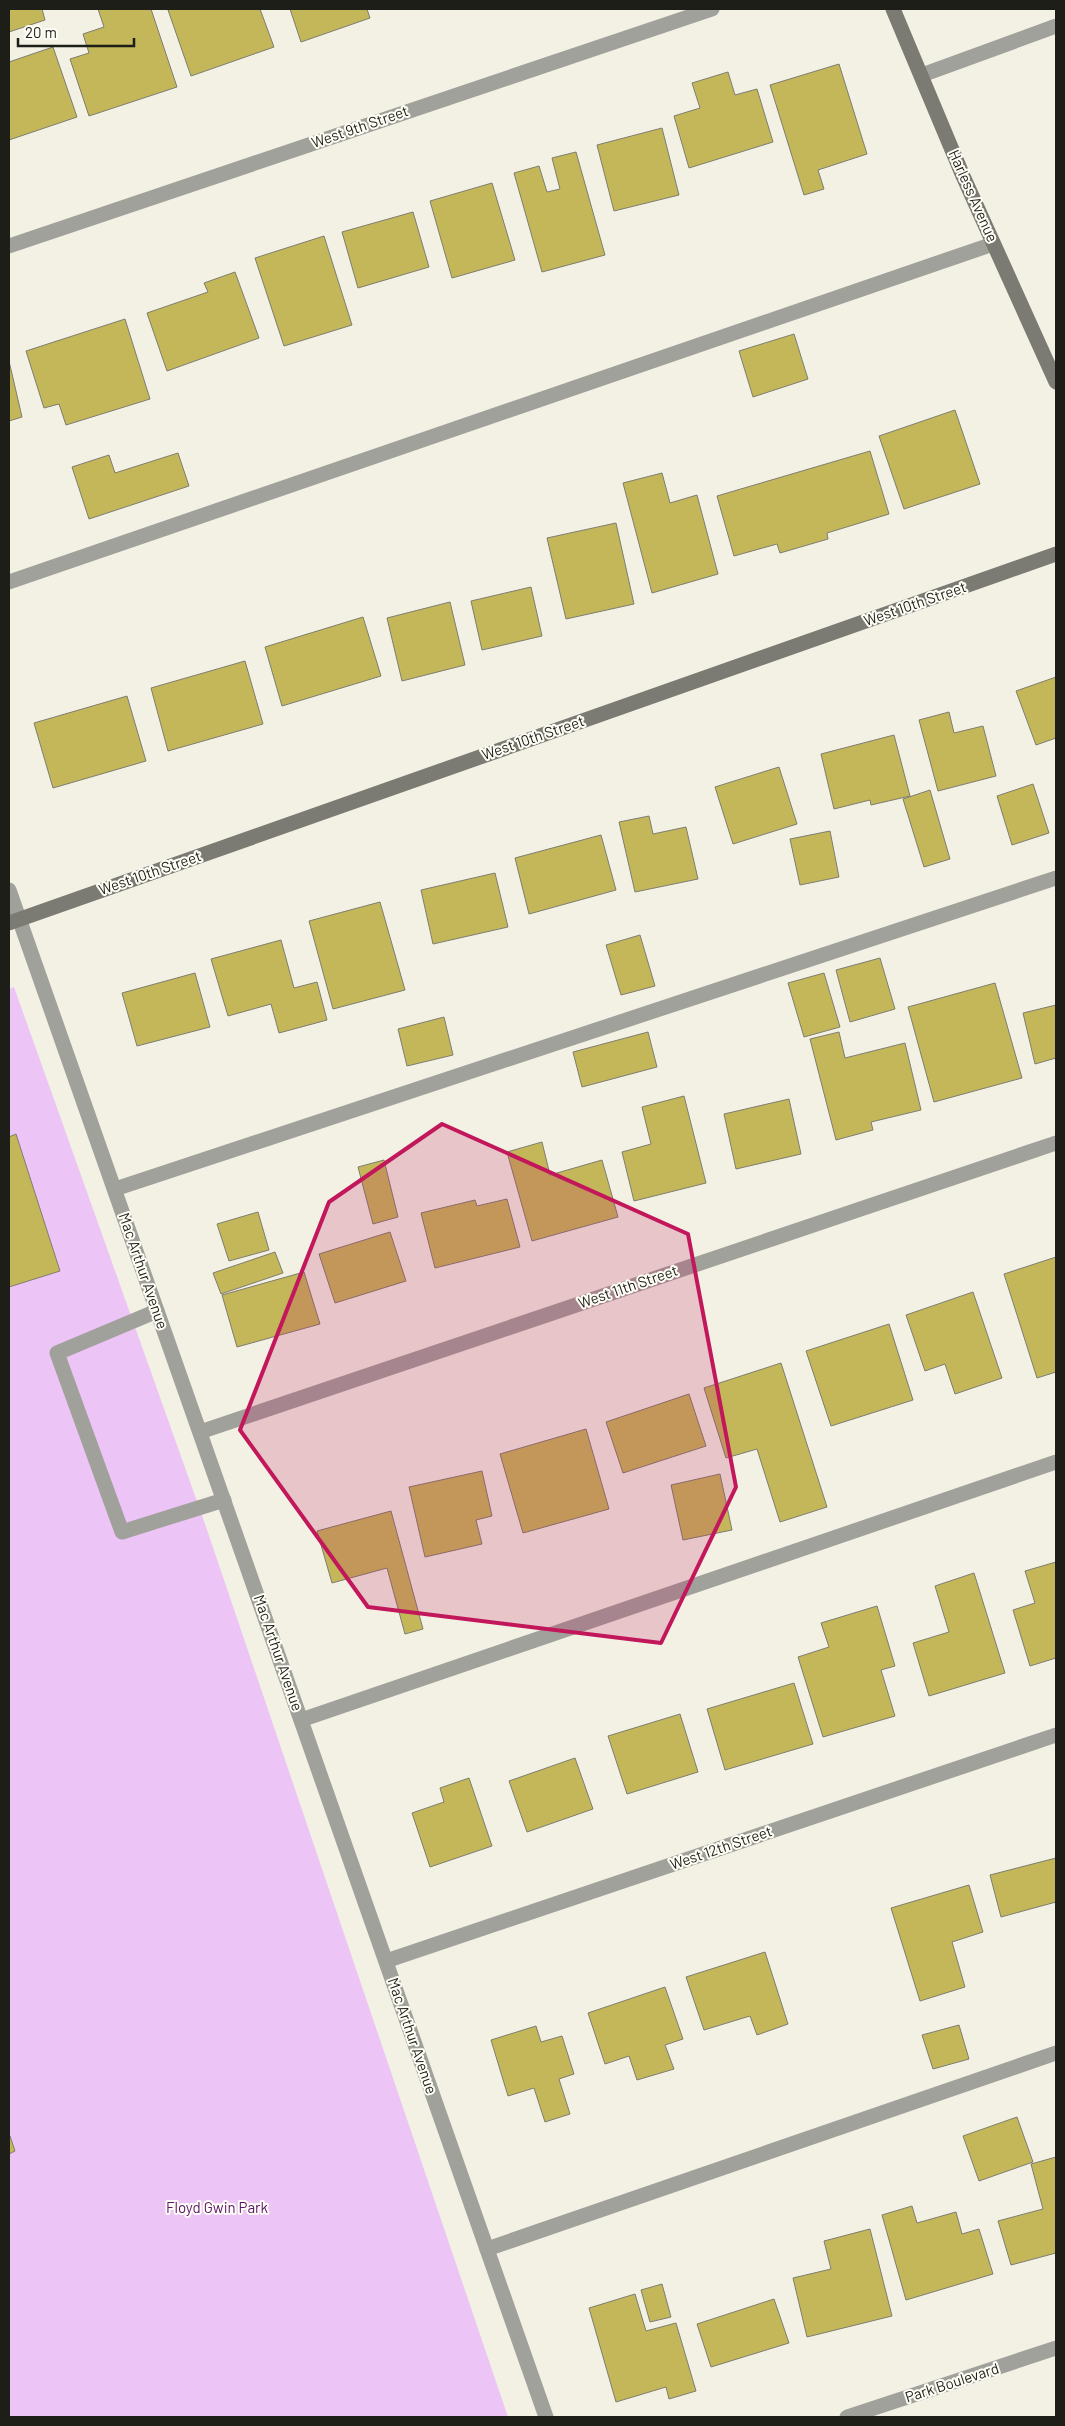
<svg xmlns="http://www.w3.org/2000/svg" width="1065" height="2426" viewBox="0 0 1065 2426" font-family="Barlow,sans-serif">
<rect width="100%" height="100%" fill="#f2f1e4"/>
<path fill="#ecc4f6" d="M14,987L204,1521L508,2417H9V989Z"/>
<g fill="#c3b759" stroke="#7e7d71">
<path d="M9,9H42L45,20L9,32Z"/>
<path d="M98,9H151L177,87L89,116L70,59L89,53L83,34L104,27Z"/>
<path d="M172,9H260L274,47L191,76L168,10Z"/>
<path d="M290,9H367L370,18L301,42Z"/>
<path d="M53,47L77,117L9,140V62Z"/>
<path d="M839,64L867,154L818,170L824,189L804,195L770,85Z"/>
<path d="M728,72L735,95L757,89L773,142L689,168L674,116L700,108L692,83Z"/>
<path d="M662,128L679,195L614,211L597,145Z"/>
<path d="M576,152L605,255L542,272L514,173L539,166L547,192L560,189L552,158Z"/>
<path d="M492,183L515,260L452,278L430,201Z"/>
<path d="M413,212L429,267L358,288L342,232Z"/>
<path d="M324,236L352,325L284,346L255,258Z"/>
<path d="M235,272L259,338L167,371L147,313L208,292L204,283Z"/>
<path d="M125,319L150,399L66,425L59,404L44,408L26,351Z"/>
<path d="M794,334L808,379L753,397L739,351Z"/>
<path d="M9,361L22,417L9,421Z"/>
<path d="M955,410L980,484L904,509L879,436Z"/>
<path d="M870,451L889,514L827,533L828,539L780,553L777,544L734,556L717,496Z"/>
<path d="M178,453L189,486L89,519L72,467L109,455L115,473Z"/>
<path d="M662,473L670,503L697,495L718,574L652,593L623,483Z"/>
<path d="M616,523L634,604L566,619L547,538Z"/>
<path d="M531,587L542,636L482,650L471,601Z"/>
<path d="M450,602L465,665L402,681L387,618Z"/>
<path d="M363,617L381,676L282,706L265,647Z"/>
<path d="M245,661L263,724L168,751L151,688Z"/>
<path d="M1056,677V738L1036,745L1016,691Z"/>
<path d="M127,696L146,761L53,788L34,723Z"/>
<path d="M949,712L954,733L983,726L996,776L938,791L919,720Z"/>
<path d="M894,735L910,796L871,805L870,800L834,809L821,754Z"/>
<path d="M779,767L797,824L733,844L715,787Z"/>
<path d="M1033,784L1049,833L1012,845L997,796Z"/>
<path d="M930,790L950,859L924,867L903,799Z"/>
<path d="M649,816L653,834L686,827L698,879L635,892L619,822Z"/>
<path d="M830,831L839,877L800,885L790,839Z"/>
<path d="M601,835L616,890L529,914L515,858Z"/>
<path d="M495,873L508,927L433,944L421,890Z"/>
<path d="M380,902L405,990L333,1009L309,921Z"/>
<path d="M640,935L655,986L621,995L606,945Z"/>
<path d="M281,940L294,988L317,982L327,1020L279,1033L271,1004L228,1016L211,959Z"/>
<path d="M880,958L895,1009L850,1022L836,970Z"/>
<path d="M195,973L210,1027L137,1046L122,993Z"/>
<path d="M824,973L840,1027L804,1037L788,983Z"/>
<path d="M995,983L1022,1078L934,1102L908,1007Z"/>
<path d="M1056,1005V1058L1035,1064L1023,1013Z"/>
<path d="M444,1017L453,1055L407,1066L398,1029Z"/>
<path d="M648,1032L657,1067L582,1087L573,1052Z"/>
<path d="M839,1032L845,1058L905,1043L921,1110L871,1122L873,1130L836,1140L810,1039Z"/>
<path d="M684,1096L706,1183L634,1201L622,1152L651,1144L642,1107Z"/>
<path d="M789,1099L801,1154L736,1169L724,1114Z"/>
<path d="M16,1134L60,1271L9,1287V1137Z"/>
<path d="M542,1142L550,1175L602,1160L618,1217L532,1241L507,1152Z"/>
<path d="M384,1160L398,1217L373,1224L358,1167Z"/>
<path d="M507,1199L520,1247L435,1268L421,1213L475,1200L477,1206Z"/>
<path d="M258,1212L269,1250L229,1261L217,1224Z"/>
<path d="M390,1232L406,1281L335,1303L319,1254Z"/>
<path d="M275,1252L283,1273L221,1294L213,1273Z"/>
<path d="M1056,1257V1372L1037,1378L1004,1274Z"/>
<path d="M304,1272L320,1324L237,1347L222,1295Z"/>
<path d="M973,1292L1002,1378L955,1394L945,1364L925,1371L906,1315Z"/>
<path d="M889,1324L913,1400L831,1426L806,1351Z"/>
<path d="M781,1363L827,1507L780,1522L757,1449L726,1458L704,1388Z"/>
<path d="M689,1394L706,1446L623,1473L606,1422Z"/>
<path d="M586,1429L609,1509L523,1533L500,1454Z"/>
<path d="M482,1471L492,1516L476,1520L482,1544L425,1557L409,1487Z"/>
<path d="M720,1474L732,1530L683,1540L671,1485Z"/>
<path d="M391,1511L423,1629L405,1634L387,1568L332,1583L317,1531Z"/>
<path d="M1056,1562V1658L1030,1666L1013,1610L1035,1603L1025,1571Z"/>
<path d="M974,1573L1005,1673L929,1696L913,1643L949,1632L935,1586Z"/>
<path d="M877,1606L895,1666L881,1670L895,1716L823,1737L798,1657L829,1647L821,1623Z"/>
<path d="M794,1683L813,1744L725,1770L707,1709Z"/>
<path d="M680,1714L698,1772L627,1794L608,1736Z"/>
<path d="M575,1758L593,1809L527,1832L509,1781Z"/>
<path d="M469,1778L492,1846L430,1867L412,1813L444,1802L440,1788Z"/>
<path d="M1056,1858V1902L1001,1917L990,1875Z"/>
<path d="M969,1885L983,1932L952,1942L965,1987L920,2001L891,1908Z"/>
<path d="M765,1952L788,2024L757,2035L750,2016L704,2030L686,1977Z"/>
<path d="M665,1987L683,2039L665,2045L674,2069L637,2080L629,2056L605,2064L588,2013Z"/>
<path d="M959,2025L969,2059L933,2069L922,2035Z"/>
<path d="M536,2026L541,2042L562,2036L574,2074L559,2079L570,2114L545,2122L534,2088L508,2096L491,2040Z"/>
<path d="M1017,2117L1033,2162L979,2181L963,2136Z"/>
<path d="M9,2136H10L15,2151L9,2154Z"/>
<path d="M1056,2157V2253L1011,2265L998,2221L1043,2209L1031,2164Z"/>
<path d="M912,2206L917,2223L956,2212L962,2234L979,2229L993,2274L906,2300L882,2215Z"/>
<path d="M870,2229L892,2316L807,2337L793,2278L831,2269L824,2241Z"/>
<path d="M662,2284L671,2317L650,2322L641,2290Z"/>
<path d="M635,2294L646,2331L676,2323L696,2391L669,2399L666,2387L616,2402L589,2308Z"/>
<path d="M774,2299L789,2343L711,2367L697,2324Z"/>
</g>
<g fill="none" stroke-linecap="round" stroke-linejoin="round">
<g stroke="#a1a19b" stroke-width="15">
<path d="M922,75L1056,26"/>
<path d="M9,582L993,244"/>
<path d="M115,1189L1056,878"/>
<path d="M157,1311L57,1353L122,1532L224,1500"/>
<path d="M301,1720L1056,1462"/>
<path d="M487,2249L1056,2053"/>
</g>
<g stroke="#a1a19b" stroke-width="15">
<path d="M9,246L712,9"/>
<path d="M9,890L546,2417"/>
<path d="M200,1432L1056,1143"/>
<path d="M386,1961L1056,1735"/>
<path d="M847,2417L1056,2348"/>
</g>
<g stroke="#7b7b73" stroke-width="15">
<path d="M893,9L963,176L1056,382"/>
<path d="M9,923L1056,554"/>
</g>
</g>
<path fill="#c2185b" fill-opacity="0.2" stroke="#c2185b" stroke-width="4" stroke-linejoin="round" d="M442,1124L688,1234L736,1487L661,1643L368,1607L240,1430L329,1202Z"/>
<g text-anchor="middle" stroke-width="4" stroke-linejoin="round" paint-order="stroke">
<g font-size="15" fill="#1e1e19" stroke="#fffef6">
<text transform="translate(360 127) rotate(-19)" y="5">West 9th Street</text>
<text transform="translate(973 196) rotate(66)" y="5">Harless Avenue</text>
<text transform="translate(915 604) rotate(-19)" y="5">West 10th Street</text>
<text transform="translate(533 738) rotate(-19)" y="5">West 10th Street</text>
<text transform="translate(150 873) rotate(-19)" y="5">West 10th Street</text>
<text transform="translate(143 1271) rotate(71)" y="5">Mac Arthur Avenue</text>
<text transform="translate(628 1287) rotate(-19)" y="5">West 11th Street</text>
<text transform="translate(278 1653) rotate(71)" y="5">Mac Arthur Avenue</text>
<text transform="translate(721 1848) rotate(-19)" y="5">West 12th Street</text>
<text transform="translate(412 2036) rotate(71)" y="5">Mac Arthur Avenue</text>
<text transform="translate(952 2383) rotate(-18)" y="5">Park Boulevard</text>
</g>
<g font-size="15" fill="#5a1469" stroke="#fffef6">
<text x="217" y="2213">Floyd Gwin Park</text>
</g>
</g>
<rect width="1065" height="2426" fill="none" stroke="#1e1e19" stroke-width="20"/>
<path d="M18 38v8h116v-8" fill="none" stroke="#1e1e19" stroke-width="2.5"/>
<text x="25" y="38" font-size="15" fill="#1e1e19" stroke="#fffef6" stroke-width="4" paint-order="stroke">20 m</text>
</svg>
